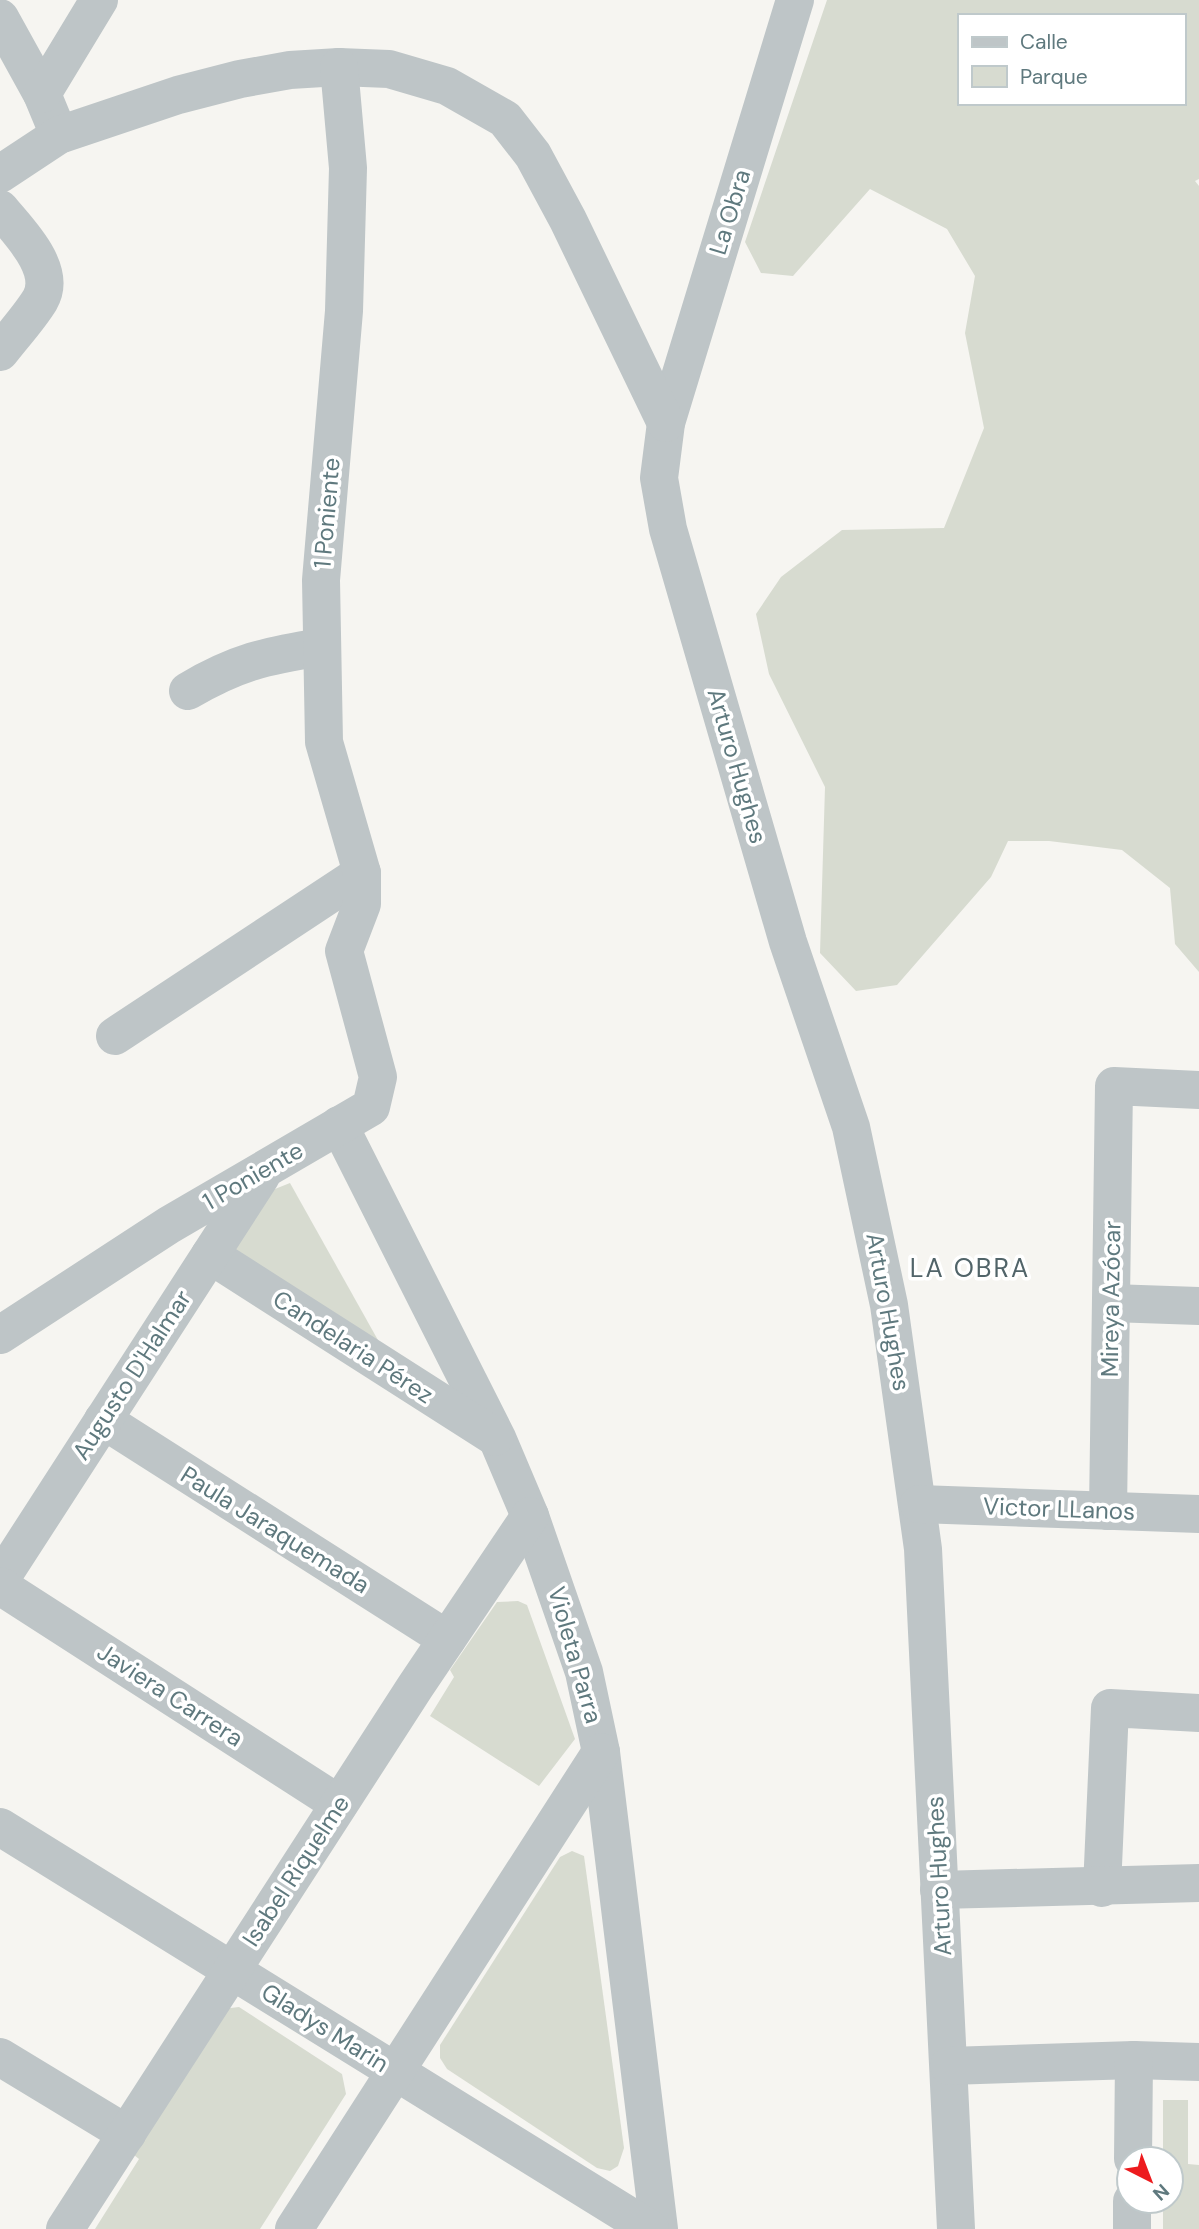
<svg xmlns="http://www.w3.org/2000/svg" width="1199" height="2229" viewBox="0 0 1199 2229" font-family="'DM Sans',sans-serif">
<rect width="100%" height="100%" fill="#f6f5f1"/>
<g fill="#d7dbd0" fill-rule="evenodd">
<path d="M827,0H1199V179L1195,181L1199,186V972L1175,944L1170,888L1122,850L1049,841H1008L991,877L897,985L856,991L820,953L825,787L769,674L756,614L781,577L842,530L944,528L984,428L965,333L975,276L947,229L870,189L793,276L761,273L745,242ZM959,16H1183V103H959Z"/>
<path d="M290,1183L388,1358L226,1247L270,1191Z"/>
<path d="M518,1601L527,1605L575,1739L539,1786L430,1716L454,1677L450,1670L497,1602Z"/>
<path d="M572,1851L584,1856L624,2148L618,2166L610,2171L597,2168L447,2069L440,2058V2045L560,1857Z"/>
<path d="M239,2007L342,2074L346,2094L260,2229H95L139,2159L129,2151L214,2010Z"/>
<path d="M1163,2100H1188V2164L1199,2165V2229H1163V2201H1171V2159H1163Z"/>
</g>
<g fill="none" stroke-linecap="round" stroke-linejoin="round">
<g stroke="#bec5c7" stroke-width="38">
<path d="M795,0L666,423L659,478L668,529L788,942L851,1127L889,1305L923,1549L956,2229"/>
<path d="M0,18L42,94L59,135"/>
<path d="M42,94L99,0"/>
<path d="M0,174L59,135L178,95L240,79L290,70L339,67L389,69L447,86L505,119L533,155L568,220L666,423"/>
<path d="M0,209C17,230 58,269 40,300C29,318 13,335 0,352"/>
<path d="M188,691C237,662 266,656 321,647"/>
<path d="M115,1036L362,873"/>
<path d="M339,1125L497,1438L530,1516L584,1672L601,1752L659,2229"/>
<path d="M210,1255L495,1437"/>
<path d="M1111,1303L1199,1306"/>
<path d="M0,1335L169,1225L371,1107L378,1077L344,951L362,904V873L324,742L321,580L344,311L348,168L339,67"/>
<path d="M103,1420L447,1639"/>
<path d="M919,1504L1199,1514"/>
<path d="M1108,1511L1114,1086L1199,1090"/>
<path d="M0,1580L261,1176"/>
<path d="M0,1586L339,1804"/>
<path d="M0,1827L650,2229"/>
<path d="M1102,1888L1110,1708L1199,1713"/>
<path d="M939,1890L1199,1883"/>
<path d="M0,2057L127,2134"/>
<path d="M949,2066L1134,2060L1199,2062"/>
<path d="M1133,2159L1134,2060"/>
<path d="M65,2229L415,1687L530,1516"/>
<path d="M294,2229L601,1752"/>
<path d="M1132,2229V2201"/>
</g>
</g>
<g text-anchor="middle" stroke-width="7" stroke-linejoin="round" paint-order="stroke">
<g font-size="24" fill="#5f797e" stroke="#fff">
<text transform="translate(730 212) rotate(-73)" y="8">La Obra</text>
<text transform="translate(327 513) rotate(-85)" y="8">1 Poniente</text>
<text transform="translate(737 766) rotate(74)" y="8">Arturo Hughes</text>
<text transform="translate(253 1176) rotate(-30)" y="8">1 Poniente</text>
<text transform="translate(1111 1299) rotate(-89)" y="8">Mireya Azócar</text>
<text transform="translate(888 1312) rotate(80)" y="8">Arturo Hughes</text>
<text transform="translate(353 1347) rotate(33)" y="8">Candelaria Pérez</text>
<text transform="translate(132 1375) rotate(-57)" y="8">Augusto D'Halmar</text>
<text transform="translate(1059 1509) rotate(2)" y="8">Victor LLanos</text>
<text transform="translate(275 1530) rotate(32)" y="8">Paula Jaraquemada</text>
<text transform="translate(575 1655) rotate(74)" y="8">Violeta Parra</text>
<text transform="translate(170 1695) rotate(33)" y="8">Javiera Carrera</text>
<text transform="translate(296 1871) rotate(-57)" y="8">Isabel Riquelme</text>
<text transform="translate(939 1876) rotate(-93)" y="8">Arturo Hughes</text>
<text transform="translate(325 2028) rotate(32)" y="8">Gladys Marin</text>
</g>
<g font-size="26" letter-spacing="2" fill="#516469" stroke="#fff">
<text x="970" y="1277">LA OBRA</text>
</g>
</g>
<rect x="958" y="14" width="228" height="91" fill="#ffffff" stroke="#bfc9cb" stroke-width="2"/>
<rect x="972" y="37" width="35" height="10" fill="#bec5c7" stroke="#bfc9cb" stroke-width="2"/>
<text x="1020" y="49" font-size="21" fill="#5f797e">Calle</text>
<rect x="972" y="66" width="35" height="21" fill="#d7dbd0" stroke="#bfc9cb" stroke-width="2"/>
<text x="1020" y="84" font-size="21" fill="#5f797e">Parque</text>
<g transform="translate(1150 2180) rotate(138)"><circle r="33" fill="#ffffff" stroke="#bfc9cb" stroke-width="2"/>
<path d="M0-5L12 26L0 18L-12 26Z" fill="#ed1b1e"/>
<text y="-10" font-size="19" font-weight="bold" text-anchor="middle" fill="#5f797e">N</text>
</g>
</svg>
